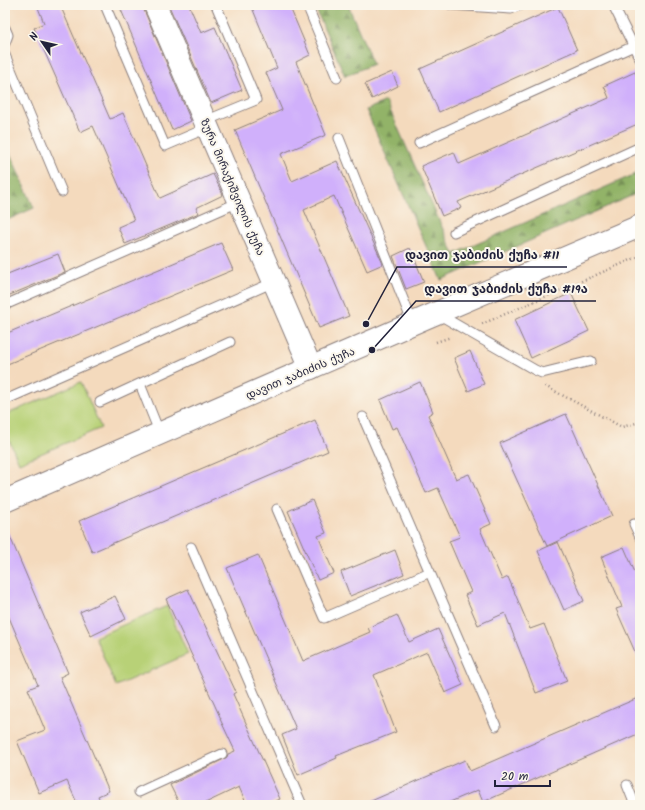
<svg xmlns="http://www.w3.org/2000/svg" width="645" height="810" viewBox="0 0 645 810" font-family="Kalam,'Noto Sans Georgian',sans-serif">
<defs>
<pattern id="forest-firs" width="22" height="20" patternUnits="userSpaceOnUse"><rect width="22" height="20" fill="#92b368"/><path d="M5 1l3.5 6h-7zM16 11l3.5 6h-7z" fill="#779157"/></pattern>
</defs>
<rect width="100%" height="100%" fill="#fbf7ec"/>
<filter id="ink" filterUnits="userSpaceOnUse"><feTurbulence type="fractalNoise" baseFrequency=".025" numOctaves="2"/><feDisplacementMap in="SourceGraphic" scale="8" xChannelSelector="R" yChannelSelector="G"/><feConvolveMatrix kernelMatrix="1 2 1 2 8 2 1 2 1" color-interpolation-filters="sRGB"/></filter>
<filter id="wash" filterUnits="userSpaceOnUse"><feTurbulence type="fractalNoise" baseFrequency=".012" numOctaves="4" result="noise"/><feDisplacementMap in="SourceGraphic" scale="16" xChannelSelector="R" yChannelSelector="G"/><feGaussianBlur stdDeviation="0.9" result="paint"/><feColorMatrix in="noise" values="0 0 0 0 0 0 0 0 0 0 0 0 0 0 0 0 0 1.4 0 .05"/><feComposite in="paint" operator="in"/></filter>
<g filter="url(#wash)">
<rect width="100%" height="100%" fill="#f4dabd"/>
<g fill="url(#forest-firs)" stroke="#5a6a52">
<path d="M314,5H348L373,64L345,76Z"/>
<path d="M386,101L454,254L640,172V192L441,280L366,110Z"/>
<path d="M5,142L34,208L5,221Z"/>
</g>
<g fill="#b8d177" stroke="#6d7a59">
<path d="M81,382L101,428L19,463L5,431V415Z"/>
<path d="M167,606L188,654L116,686L95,637Z"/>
</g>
<g id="blocks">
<g fill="#d0b0fb">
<path d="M37,5H60L110,119L123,113L160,198L213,174L223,195L196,208L199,213L125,244L118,227L134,220L93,126L80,132L34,28L44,23Z"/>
<path d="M119,5H143L144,10L191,121L172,130Z"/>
<path d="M172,5H189L201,33L215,27L242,90L211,103L169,6Z"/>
<path d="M251,5H289L310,55L296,62L326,135L281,154L292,181L337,161L383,264L367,271L334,196L304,210L349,316L319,328L235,130L282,110L266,73L277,68Z"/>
<path d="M558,7L577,50L439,112L420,69Z"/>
<path d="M392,72L398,86L372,99L365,84Z"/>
<path d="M635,72L640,83V123L458,202L461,208L442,216L421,166L454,152L459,164L609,98L604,86Z"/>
<path d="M221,243L233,270L5,365V334Z"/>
<path d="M410,248L424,282L406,289L393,256Z"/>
<path d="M58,254L65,272L5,297V275Z"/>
<path d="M571,293L589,331L531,358L514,320Z"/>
<path d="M470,351L484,384L468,391L454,358Z"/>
<path d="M420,382L433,412L428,415L456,479L469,474L491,524L480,529L502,580L508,577L530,629L544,624L567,681L536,693L505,613L478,625L465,595L471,592L449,541L460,537L438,488L426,493L397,427L392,429L380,400Z"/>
<path d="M566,414L612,516L547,546L500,443Z"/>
<path d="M315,420L328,451L92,552L79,521Z"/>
<path d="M312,500L326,533L318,536L334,573L318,580L288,511Z"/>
<path d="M5,525L68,673L60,677L109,791L98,796L102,805H78L67,781L39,793L17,741L45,730L28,689L38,685L5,608Z"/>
<path d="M558,542L584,601L564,610L538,551Z"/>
<path d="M624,547L640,584V663L616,609L622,607L601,557Z"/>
<path d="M395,550L404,574L350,596L341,572Z"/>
<path d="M258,555L303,661L370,632L368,628L397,615L409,642L438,629L463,685L445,693L427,652L374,675L396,732L336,756L337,758L298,775L282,735L296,729L227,568Z"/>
<path d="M188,589L236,692L233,694L280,799L268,805H247L239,787L201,805H180L170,785L224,759L227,757L228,754L235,751L220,719H221L166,599Z"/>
<path d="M115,596L126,619L91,636L80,612Z"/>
<path d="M640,697V733L483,802L478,790L443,805H362L465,760L470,771Z"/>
</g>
</g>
</g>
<g filter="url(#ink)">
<use href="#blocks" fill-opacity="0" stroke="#8b7e7c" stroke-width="1"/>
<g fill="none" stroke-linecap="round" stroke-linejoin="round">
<g stroke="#8b7e7c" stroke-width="11">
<g id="lane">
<path d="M105,5L165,146L207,128"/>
<path d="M307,5L337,78"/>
<path d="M451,5L511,9L521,5"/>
<path d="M613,5L640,59"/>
<path d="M5,28L8,35L5,43"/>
<path d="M5,55L62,192"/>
<path d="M205,121L256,100L216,5"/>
<path d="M339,138L413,324"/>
<path d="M419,143L634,46"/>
<path d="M454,232L640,147"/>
<path d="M5,305L239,202"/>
<path d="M438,314L535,370L542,373L591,361"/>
<path d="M140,384L160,434"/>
<path d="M5,400L274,282"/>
<path d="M100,402L230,342"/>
<path d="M363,417L496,726"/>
<path d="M277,509L324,618L430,572"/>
<path d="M634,524L640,537"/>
<path d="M191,547L302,805"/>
<path d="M627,785L635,805"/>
<path d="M139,792L222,754"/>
</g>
</g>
<g stroke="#8b7e7c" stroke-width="24">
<g id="secondary">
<path d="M155,5L311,368"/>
<path d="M5,501L425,318L640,226"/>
</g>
</g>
<g stroke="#8b7e7c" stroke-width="2.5" stroke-dasharray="1 3" stroke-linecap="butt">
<path d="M482,324L640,256"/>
<path d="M436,342L451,337"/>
<path d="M545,386L622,427L640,422"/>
</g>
<use href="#lane" stroke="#fff" stroke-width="9"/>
<use href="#secondary" stroke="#fff" stroke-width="22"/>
</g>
</g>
<g text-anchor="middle" stroke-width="4" stroke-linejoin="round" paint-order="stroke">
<g font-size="11" fill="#22223b" stroke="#fbf7ec">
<text transform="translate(233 187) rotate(67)" y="4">ზურა მირაქიშვილის ქუჩა</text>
<text transform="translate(300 373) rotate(-23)" y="4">დავით ჯაბიძის ქუჩა</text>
</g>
</g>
<path fill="none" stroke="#22223b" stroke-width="1.5" d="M366 324L397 267H567M372 350L416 301H596"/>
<g fill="#22223b" stroke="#fbf7ec" stroke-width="1.5">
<circle cx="366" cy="324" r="4"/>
<circle cx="372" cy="350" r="4"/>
</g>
<g font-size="12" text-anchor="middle" font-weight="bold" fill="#22223b" stroke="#fbf7ec" stroke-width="4" stroke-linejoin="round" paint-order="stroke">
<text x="482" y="259">დავით ჯაბიძის ქუჩა #11</text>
<text x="506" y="293">დავით ჯაბიძის ქუჩა #19ა</text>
</g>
<rect width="645" height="810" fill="none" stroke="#fbf7ec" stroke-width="20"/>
<g transform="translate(42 42) rotate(304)" stroke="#fbf7ec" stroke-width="3" paint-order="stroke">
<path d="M0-3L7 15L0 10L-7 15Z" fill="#22223b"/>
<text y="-6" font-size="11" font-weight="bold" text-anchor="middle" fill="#22223b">N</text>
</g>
<path d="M495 780v6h55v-6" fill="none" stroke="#22223b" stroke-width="2"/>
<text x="501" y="780" font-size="12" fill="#22223b" stroke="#fbf7ec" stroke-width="3" paint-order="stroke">20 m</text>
</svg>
